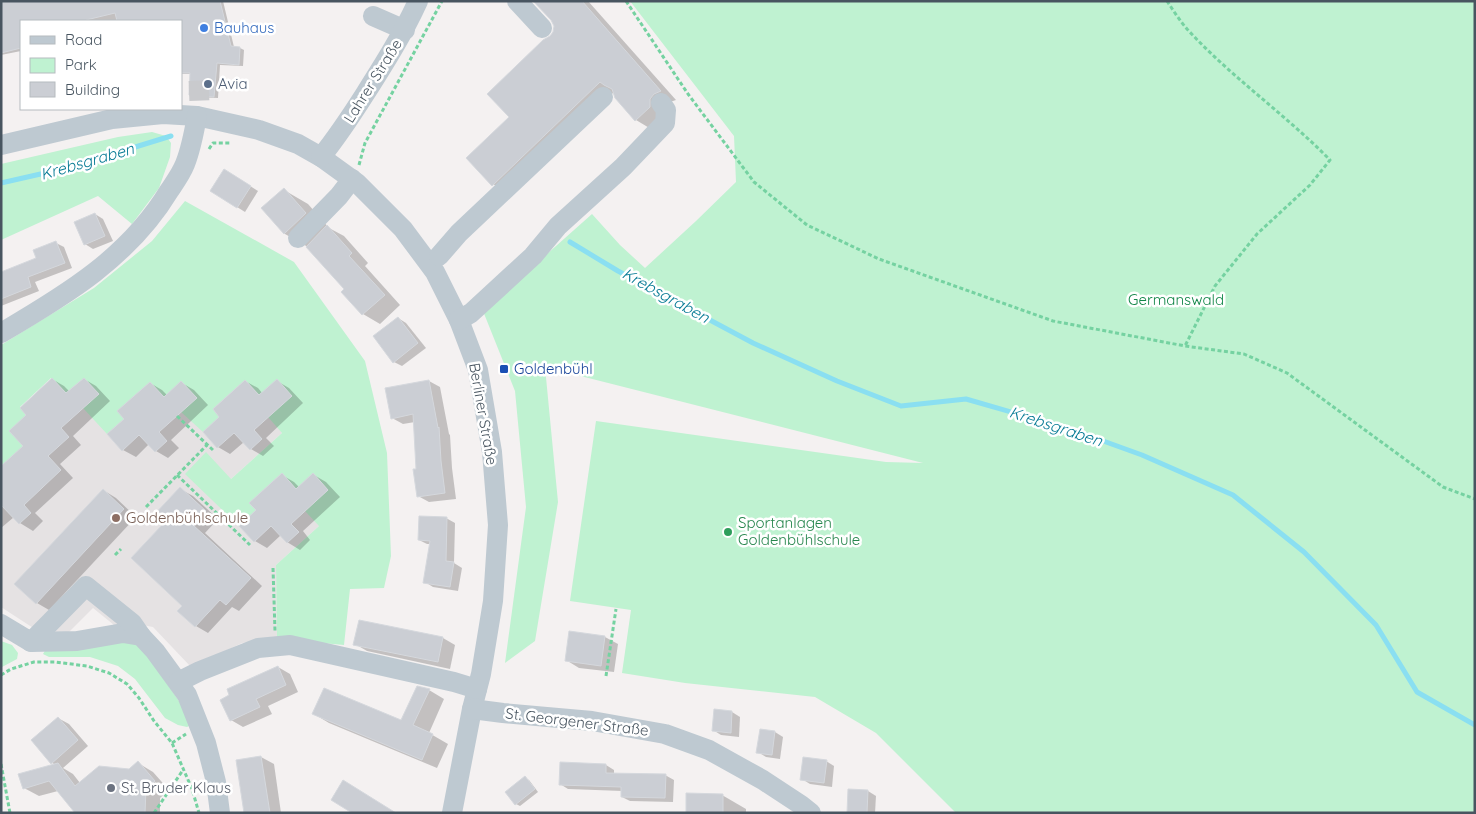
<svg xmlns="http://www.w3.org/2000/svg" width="1476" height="814" viewBox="0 0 1476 814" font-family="Quicksand,sans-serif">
<rect width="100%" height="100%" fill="#f4f1f1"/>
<path fill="#e5e2e3" d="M52,378L66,393L84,378L117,411L150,382L181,381L197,398L213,409L245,380L259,395L282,433L231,479L249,503L313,473L328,490L319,526L276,565L277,639L242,643L191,667L153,627L132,623L114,625L93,608L68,633L44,635L1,607V466L9,431L20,408Z"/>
<g fill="#bff2d1">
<path d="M630,1H1475V813H956L876,733L815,697L685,683L622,673L631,610L570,601L596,421L886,462L923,463L545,367L558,502L535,641L505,663L526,507L515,391L483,311L592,214L620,245L645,268L696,221L736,182L734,136Z"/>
<path d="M152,132L166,136L171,143L170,157L159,188L132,224L98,196L1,240V164L118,137Z"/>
<path d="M185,201L294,262L365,361L387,453L391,556L384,588L350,589L344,645L277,639L276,565L319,526L305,511L328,490L313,473L296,489L282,473L250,503L256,510L239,526L185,474L206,452L231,479L282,433L268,417L259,395L245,380L213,409L219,417L203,432L181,412L196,398L182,382L164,397L150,382L118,411L124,419L107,434L83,408L98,394L84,378L66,393L51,378L20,407L26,415L24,446L1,466V345L94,288L152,241Z"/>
<path d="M1,641L12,645L18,653L17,659L2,667Z"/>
<path d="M127,641L140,644L194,723L187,727L178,725L165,718L135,679L118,666L90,657H49L43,654L46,649Z"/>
</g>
<g fill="#0003">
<path d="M1,1H223L234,47L240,48L244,50L243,66L220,65L218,98L194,97L190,95L191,74H181V21H21V51L1,55Z"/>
<path d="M535,1H588L676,100L670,102L651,129L636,120L614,92L508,194L493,184L510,117L554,32L555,26L552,19Z"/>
<path d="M233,175L258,191L245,212L237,207Z"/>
<path d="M284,190L308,204L329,228L344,236L368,263L365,266L400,305L380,324L363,314L343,292L346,289L308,247L285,234L263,208Z"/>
<path d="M95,214L103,219L113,241L93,249L85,244Z"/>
<path d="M56,243L64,247L72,268L35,282L39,291L1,306V273L37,259Z"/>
<path d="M398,318L406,323L426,348L402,366L394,362Z"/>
<path d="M52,379L64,386L70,392L84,379L96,386L110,401L73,436L81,445L60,464L73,478L35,513L43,521L33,531L20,523L14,517L1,528V468L25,446L28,415Z"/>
<path d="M245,381L258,388L263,394L277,381L289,388L303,403L266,438L274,446L263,456L251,449L244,442L230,454L218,447L221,417Z"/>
<path d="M429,381L440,387L449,434L450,435L452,468L456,499L429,502L418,496L415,422L403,424L392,418Z"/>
<path d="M150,383L162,390L168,396L182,383L194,390L208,405L171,440L179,448L168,458L156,451L149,444L136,457L123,450L126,419Z"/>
<path d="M282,475L294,482L299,487L314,475L326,482L340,497L303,531L310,540L300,550L287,542L281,535L267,548L255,541L258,510Z"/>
<path d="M180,489L193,496L218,519L205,533L262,586L239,611L232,607L208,633L196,626L184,606L163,525Z"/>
<path d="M103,490L116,498L136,517L49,610L37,603Z"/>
<path d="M446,518L455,523L454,563L462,568L458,591L433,587L425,582L431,544H427L419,540Z"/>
<path d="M360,621L443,638L455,645L450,669L367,651L355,644Z"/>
<path d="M570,632L605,637L618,644L614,672L579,668L566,660Z"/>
<path d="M278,667L290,674L298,692L268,706L272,714L243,727L231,720Z"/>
<path d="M429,690L444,699L429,733L448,744L437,768L329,723L314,714L401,722Z"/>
<path d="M715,710L732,712L740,717L739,737L721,735L713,730Z"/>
<path d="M58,718L69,724L88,746L63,768L73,774L80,783L129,771L138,763L153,772L169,790L160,798V813H76L58,791L39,796L24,788L56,765L52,763Z"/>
<path d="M775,732L783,737L780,759L766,757L758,752Z"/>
<path d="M261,757L274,764L281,813H245Z"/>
<path d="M826,761L834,766L832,787L810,784L802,779Z"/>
<path d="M606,765L614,770V774L665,775L674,780L673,802L630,801L622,797V791L568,789L560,784Z"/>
<path d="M525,778L529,780L538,792L520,806L516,804Z"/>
<path d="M868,791L876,796L875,813H848Z"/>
<path d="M722,795L746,809V813H687Z"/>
</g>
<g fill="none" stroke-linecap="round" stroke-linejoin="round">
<g stroke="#8adff1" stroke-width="5">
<path d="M1,183L67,168L171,136"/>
<path d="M570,242L618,271L753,343L837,381L901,406L966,399L1070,429L1142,455L1233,495L1304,552L1376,625L1417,692L1475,725"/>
</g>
</g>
<g fill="#cbced4" stroke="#d5d8dd">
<path d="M1,1H220L231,46L240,47L239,65L217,63L214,97L189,95L190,73H181V21H117L115,13L86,20V21H21V48L1,53Z"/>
<path d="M533,1H582L661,91L654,94L650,99V107L635,121L615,98L612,89L604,85L600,82L492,186L466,158L509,117L487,94L543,40L550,36L553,32L554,26L551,20Z"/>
<path d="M224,169L251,186L237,208L210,191Z"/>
<path d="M284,188L306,213L284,234L261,208Z"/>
<path d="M95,213L105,236L84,245L74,222Z"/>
<path d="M327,225L352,253L349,256L385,295L362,315L341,292L344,289L306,247Z"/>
<path d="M56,241L65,263L28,277L31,287L1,299V272L36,258L33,250Z"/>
<path d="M398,317L418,343L393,363L373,336Z"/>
<path d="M52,378L66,393L84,378L99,394L61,428L69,437L48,456L61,470L24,505L31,513L19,524L1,505V466L23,446L9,431L26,415L20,408Z"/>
<path d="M277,379L292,396L254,430L262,439L250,450L234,433L217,448L203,432L219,417L213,409L245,380L259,395Z"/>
<path d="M429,380L438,428L439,427L441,461L445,493L417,497L413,469H416L413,414L391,419L385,388Z"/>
<path d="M181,381L197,398L159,432L167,441L155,452L139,435L122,451L107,434L124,419L117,411L150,382L164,397Z"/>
<path d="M282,473L296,489L313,473L328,490L291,524L299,532L287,543L271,526L254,542L239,526L256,510L249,503Z"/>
<path d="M180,487L206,511L193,525L251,578L226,605L220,600L195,627L177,611L182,606L131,558L162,525L152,517Z"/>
<path d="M103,489L124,509L36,604L14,584Z"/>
<path d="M419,516L447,517L446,561L454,562L450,587L423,583L430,541L418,540Z"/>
<path d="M359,620L443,637L438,662L353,645Z"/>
<path d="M569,631L605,636L601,666L565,661Z"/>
<path d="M278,666L286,685L256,699L260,707L230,721L220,700L229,695L227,689Z"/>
<path d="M417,686L430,689L413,725L433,734L422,760L312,714L324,688L401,720Z"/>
<path d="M714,709L732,711L731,733L712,731Z"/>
<path d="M58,717L78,740L51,764L31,740Z"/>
<path d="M760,729L775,731L772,755L756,753Z"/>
<path d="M261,756L270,813H244L236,760Z"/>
<path d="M803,757L827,760L824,783L800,780Z"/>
<path d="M138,761L155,781L146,789L145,813H75L49,781L23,789L18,774L58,763L75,786L99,766L129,769Z"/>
<path d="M560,762L606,764V773L666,774L665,798L621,797V787L559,785Z"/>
<path d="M525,776L535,789L515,805L505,792Z"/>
<path d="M343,780L396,813H352L331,800Z"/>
<path d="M848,789L868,790L867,813H847Z"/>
<path d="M686,793L723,794V813H686Z"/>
</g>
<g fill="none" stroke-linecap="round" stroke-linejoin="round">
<path stroke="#c9cacd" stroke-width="20" stroke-dasharray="20 10" stroke-linecap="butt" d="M189,91L215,90"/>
<g stroke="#75d2a1" stroke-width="3" stroke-dasharray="4 2.5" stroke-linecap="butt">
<path d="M626,1L688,94L754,182L807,225L879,259L1053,321L1185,346L1244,354L1287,373L1443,487L1475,499"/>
<path d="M1167,1C1173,10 1180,21 1187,29C1231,77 1285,114 1330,160L1310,185L1257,234L1215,286L1185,346"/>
<path d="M209,149L213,143H230"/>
<path d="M359,165L365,143L442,1"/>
<path d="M177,416L214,451"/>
<path d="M177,475L250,545"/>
<path d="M146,507L207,445"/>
<path d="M115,555L121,549"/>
<path d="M273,568L275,631"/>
<path d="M1,675L11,669L34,662H55L87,666L109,673L127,684L139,698L154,721L172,743L192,789L199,813"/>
<path d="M606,676L616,609"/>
<path d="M172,743L186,734"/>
<path d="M1,764L10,813"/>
<path d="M154,813L183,770"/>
</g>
<g stroke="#bec9d1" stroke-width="20">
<path d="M517,1L542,28"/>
<path d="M373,16L405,30"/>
<path d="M1,145L112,119L163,114L197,116L259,130L298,144L321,157L357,183L403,229L435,272L459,320L478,370L492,452L498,525L493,601L481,674L472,709L452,813"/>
<path d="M321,157C337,137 351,116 365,94C384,64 403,34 418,1"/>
<path d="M298,238L339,196L352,179"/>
<path d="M439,256L459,233L603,97"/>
<path d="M459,320L471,313L533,256L558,226L623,167L645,144L665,123L666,110L661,103"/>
<path d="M1,333C66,295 129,257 169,191C175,182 181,174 185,164C191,149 194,133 197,116"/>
<path d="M1,624L31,642L77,641L123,633L141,636L155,651L187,695L206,743L216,782L220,813"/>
<path d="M31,642L86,586L132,623L141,636"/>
<path d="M178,682L200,671L258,648L290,645L454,682L477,689"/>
<path d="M472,709L503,713L592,721L665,734L709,750L763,780L801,805L811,813"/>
</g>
</g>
<circle fill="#3f7fe0" stroke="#fff" stroke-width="2" cx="204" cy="28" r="5"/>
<circle fill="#5c6f8a" stroke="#fff" stroke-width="2" cx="208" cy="84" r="5"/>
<rect fill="#1a4fb4" stroke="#fff" stroke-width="2" x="499" y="364" width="10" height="10" rx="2.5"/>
<circle fill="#8d6e63" stroke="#fff" stroke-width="2" cx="116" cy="518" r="5"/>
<circle fill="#2e9e5b" stroke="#fff" stroke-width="2" cx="728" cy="532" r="5"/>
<circle fill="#6b7280" stroke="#fff" stroke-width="2" cx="111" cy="788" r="5"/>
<g text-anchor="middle" stroke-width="5" stroke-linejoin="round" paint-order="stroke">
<g font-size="15" fill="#366cbe" stroke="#fff" text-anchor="start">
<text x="214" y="33">Bauhaus</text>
</g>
<g font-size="15" fill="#485560" stroke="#fff">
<text transform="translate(373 81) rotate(-58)" y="5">Lahrer Straße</text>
<text transform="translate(483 414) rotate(80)" y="5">Berliner Straße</text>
<text transform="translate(577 722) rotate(7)" y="5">St. Georgener Straße</text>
</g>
<g font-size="15" fill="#4e5e75" stroke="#fff" text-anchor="start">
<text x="218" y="89">Avia</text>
</g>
<g font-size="15" fill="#138749" stroke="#fff">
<text x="1176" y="305">Germanswald</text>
</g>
<g font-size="15" fill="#164399" stroke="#fff" text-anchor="start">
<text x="514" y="374">Goldenbühl</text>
</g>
<g font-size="15" fill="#785e54" stroke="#fff" text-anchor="start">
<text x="126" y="523">Goldenbühlschule</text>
</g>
<g font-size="15" fill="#27864d" stroke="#fff" text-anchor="start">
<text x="738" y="528">Sportanlagen<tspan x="738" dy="17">Goldenbühlschule</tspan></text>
</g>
<g font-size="15" fill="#5b616d" stroke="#fff" text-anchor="start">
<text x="121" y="793">St. Bruder Klaus</text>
</g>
<g font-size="16" font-style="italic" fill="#077b95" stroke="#fff">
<text transform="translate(87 161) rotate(-16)" y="6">Krebsgraben</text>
<text transform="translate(666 295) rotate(29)" y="6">Krebsgraben</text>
<text transform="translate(1056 426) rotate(18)" y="6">Krebsgraben</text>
</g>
</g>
<rect width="1476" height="814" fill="none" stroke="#485560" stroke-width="5"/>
<rect x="20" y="20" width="162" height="90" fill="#ffffff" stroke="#b6bbbf"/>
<rect x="30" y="36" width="25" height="8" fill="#bec9d1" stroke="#b6bbbf"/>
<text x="65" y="45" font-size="15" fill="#485560">Road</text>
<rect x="30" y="58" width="25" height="15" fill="#bff2d1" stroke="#b6bbbf"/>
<text x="65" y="70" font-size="15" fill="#485560">Park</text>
<rect x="30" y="82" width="25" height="15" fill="#cbced4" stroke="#b6bbbf"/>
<text x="65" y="95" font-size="15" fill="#485560">Building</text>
</svg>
